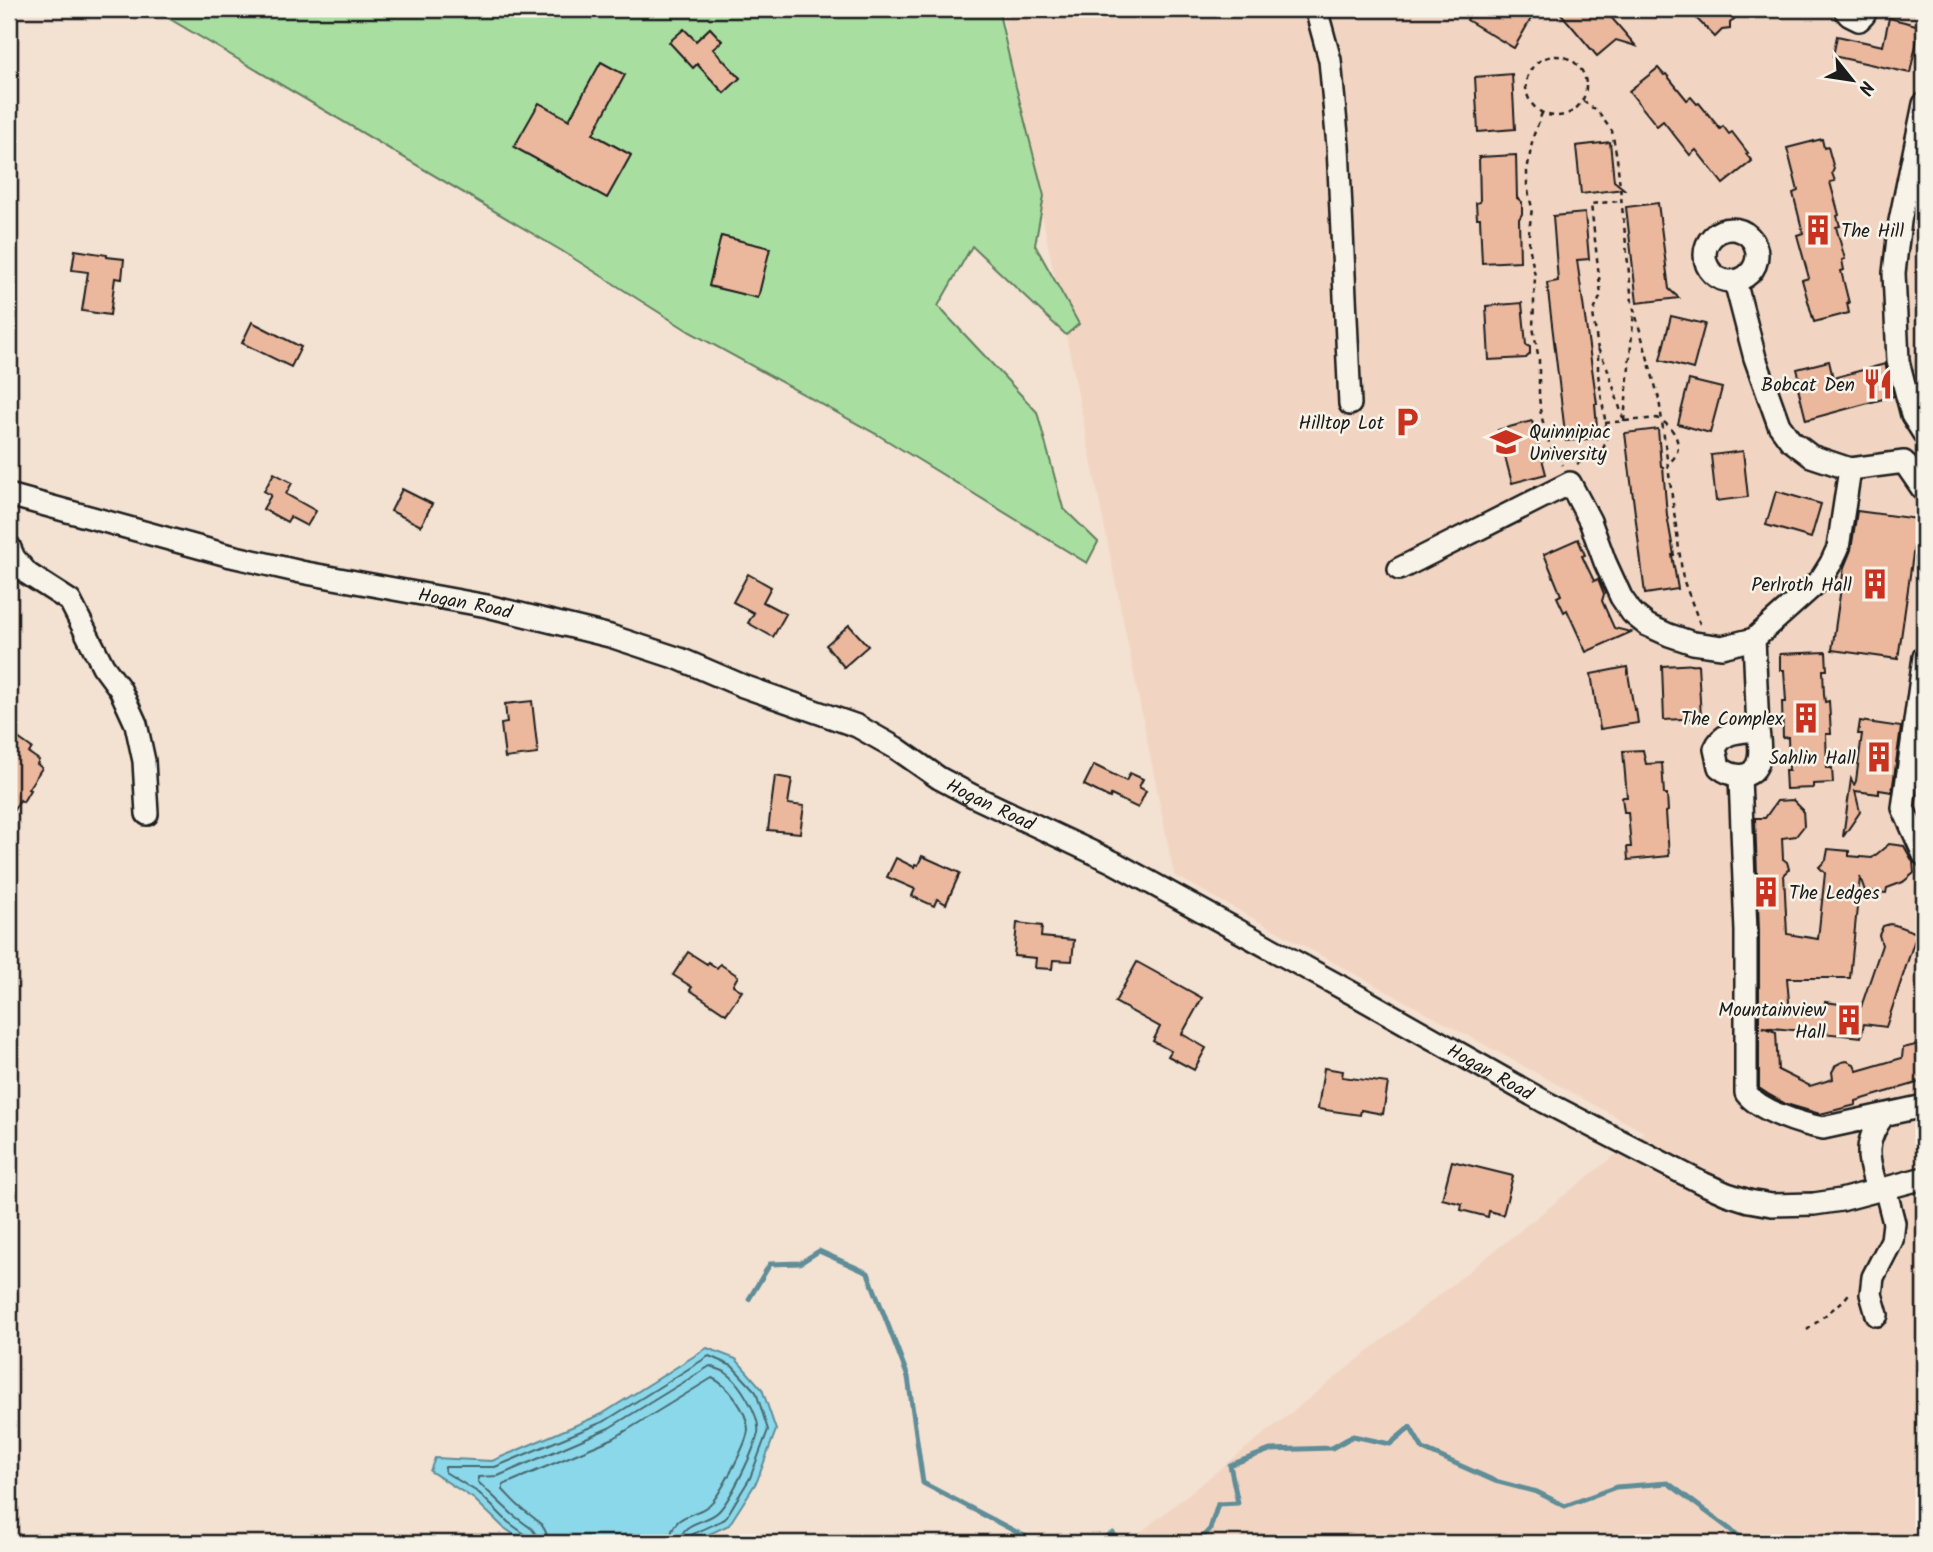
<svg xmlns="http://www.w3.org/2000/svg" width="1933" height="1552" viewBox="0 0 1933 1552" font-family="Kalam,sans-serif">
<rect width="100%" height="100%" fill="#f3e1d2"/>
<filter id="ink" filterUnits="userSpaceOnUse"><feTurbulence type="fractalNoise" baseFrequency=".0143" numOctaves="2"/><feDisplacementMap in="SourceGraphic" scale="14" xChannelSelector="R" yChannelSelector="G"/><feConvolveMatrix kernelMatrix="1 2 1 2 8 2 1 2 1" color-interpolation-filters="sRGB"/></filter>
<g filter="url(#ink)">
<path fill="#f1d5c2" d="M1001,9H1924V1543H1127L1644,1132L1174,875Z"/>
<path fill="#a9dea1" stroke="#627d5e" stroke-width="2" fill-rule="evenodd" d="M153,9H998L1016,87L1044,196L1035,245L1079,324L1066,335L972,246L938,306L1037,412L1063,508L1098,542L1087,563L878,435L690,332L562,251ZM710,28L722,41L713,49L740,78L724,93L697,64L694,67L670,42L684,29L696,41ZM601,62L587,131L631,155L607,198L515,147L539,103L574,122L573,113ZM721,236L769,248L758,297L710,287Z"/>
<path fill="#8bd8ea" stroke="#5f8d98" stroke-width="2" d="M707,1348L736,1359L762,1389L776,1430L757,1481L729,1525L690,1543H526L503,1527L474,1499L430,1471L435,1458L492,1461L602,1414Z"/>
<g fill="none" stroke-linecap="round" stroke-linejoin="round">
<g stroke="#48676e" stroke-width="2">
<path d="M529,1543L526,1535L508,1522L479,1493L445,1472V1467H495L605,1421L709,1356L732,1366L756,1392L768,1430L750,1478L725,1519L693,1534L689,1538V1543"/>
<path d="M538,1543L537,1536L532,1529L513,1515L478,1482V1477L498,1476L609,1428L710,1366C715,1368 721,1370 725,1372C739,1381 761,1417 758,1433C754,1451 732,1497 719,1511C707,1524 681,1520 680,1543"/>
<path d="M548,1543C547,1523 534,1519 520,1507C514,1502 509,1496 503,1490V1485L614,1438L712,1378C728,1385 747,1411 748,1429C748,1442 722,1490 713,1501C699,1519 671,1509 670,1543"/>
</g>
<g stroke="#5f8d98" stroke-width="5">
<path d="M749,1299L770,1264L800,1263L819,1251L868,1273L908,1377L923,1483L1026,1537L1033,1543"/>
<path d="M1096,1543L1113,1533L1119,1543"/>
<path d="M1197,1543L1210,1529L1218,1504L1238,1503L1230,1465L1270,1450L1332,1448L1353,1436L1390,1444L1410,1427L1423,1449L1495,1481L1537,1492L1565,1506L1616,1487L1668,1483L1743,1539L1745,1543"/>
</g>
</g>
<g fill="#ebb89e" stroke="#1c1c1c" stroke-width="2">
<path d="M1474,9H1518L1532,17L1514,48L1467,20Z"/>
<path d="M1557,9H1604L1636,46L1616,40L1597,56Z"/>
<path d="M1687,9H1730L1737,16L1730,23V29L1722,30L1715,37Z"/>
<path d="M1889,18L1920,26L1910,73L1833,56L1837,36L1883,46Z"/>
<path d="M710,28L722,41L713,49L740,78L724,93L697,64L693,68L669,42L684,29L696,41Z"/>
<path d="M601,62L625,75L593,134L631,155L607,198L514,147L539,103L569,120Z"/>
<path d="M1658,68L1664,75L1666,74L1687,100L1691,97L1697,104L1699,103L1720,129L1723,126L1729,134L1732,132L1748,153L1746,154L1752,161L1723,184L1696,150L1690,155L1663,121L1657,126L1629,91Z"/>
<path d="M1512,74L1515,129L1478,132L1475,77Z"/>
<path d="M1822,139L1824,148L1828,147L1834,169L1832,173L1835,181L1830,182L1839,215L1837,216L1840,226L1836,227L1845,259L1842,260L1844,270L1841,271L1849,303H1847L1849,313L1814,322L1802,280L1809,278L1797,235L1803,233L1793,193L1798,191L1787,148Z"/>
<path d="M1610,142L1614,181L1624,189L1581,194L1576,146Z"/>
<path d="M1516,155L1517,198L1522,202V214L1519,219L1520,261L1482,263L1480,218H1477L1476,203L1480,202L1479,157Z"/>
<path d="M1658,203L1669,289L1679,298L1637,303L1626,207Z"/>
<path d="M1585,213L1589,259L1577,260L1597,404H1595L1598,438L1566,441L1547,283L1558,281L1553,216Z"/>
<path d="M721,236L770,248L758,298L709,286Z"/>
<path d="M75,250L107,255V257L124,259L122,279L115,278L110,315L82,311L88,272L72,270Z"/>
<path d="M1522,303L1526,345L1530,347V354L1526,358L1489,360L1486,306Z"/>
<path d="M1671,316L1705,324L1693,369L1660,360Z"/>
<path d="M252,322L301,347L291,367L242,343Z"/>
<path d="M1829,361L1833,378L1885,364L1894,396L1806,420L1798,388L1802,387L1797,369Z"/>
<path d="M1689,380L1722,388L1710,433L1678,424Z"/>
<path d="M1532,421L1546,474L1512,483L1498,430Z"/>
<path d="M1658,429L1661,466L1663,467L1667,515L1674,555H1672L1678,589L1645,594L1625,433Z"/>
<path d="M1743,451L1748,497L1716,501L1711,455Z"/>
<path d="M274,473L292,483L286,494L316,511L307,526L290,517L287,522L263,509L271,495L264,491Z"/>
<path d="M402,489L432,504L421,526L391,511Z"/>
<path d="M1776,491L1821,504L1811,538L1766,525Z"/>
<path d="M1857,511L1918,519L1898,659L1832,650L1844,567L1851,550Z"/>
<path d="M1578,539L1585,555L1582,556L1594,581L1598,579L1604,594L1602,601L1614,628L1631,632L1586,652L1567,610L1564,612L1557,597L1561,595L1544,554Z"/>
<path d="M748,574L771,587L763,602L786,614L773,637L748,623L754,613L733,602Z"/>
<path d="M849,625L868,646L844,667L826,645Z"/>
<path d="M1826,652L1827,670H1823L1824,695L1825,702L1829,701L1831,734H1826L1827,768H1832L1833,783L1813,784V788L1786,789L1785,770H1789L1788,737L1783,738L1782,702H1786L1784,670H1780V654Z"/>
<path d="M1698,664L1701,718L1664,720L1662,666Z"/>
<path d="M1627,667L1634,710L1636,709L1638,723L1600,729L1591,674Z"/>
<path d="M532,701L538,754L505,758L501,724L507,723L505,704Z"/>
<path d="M1860,721L1901,727L1892,792L1879,790V794L1855,791L1860,812L1843,837L1851,779L1854,785L1856,781L1862,734H1858Z"/>
<path d="M18,738L32,748L29,753L39,760L37,764L42,768L28,789L30,790L23,802L20,800L9,818V753Z"/>
<path d="M1643,750L1646,764L1662,763L1664,794H1667L1668,811L1666,812L1669,856L1628,860L1627,847H1631L1628,812H1624L1622,797H1627L1623,751Z"/>
<path d="M1094,765L1126,781L1130,773L1143,779L1139,787L1146,791L1138,808L1111,795L1110,798L1084,785Z"/>
<path d="M775,776L792,779L788,804L804,806L800,833L768,830Z"/>
<path d="M1793,800L1803,810L1804,826L1796,836L1782,838L1783,859L1787,862L1789,869L1784,874L1787,934L1818,939L1825,873L1819,867L1826,860L1828,849L1849,851V856L1872,858L1889,844L1904,846L1913,862L1914,873L1903,882L1887,888L1886,893L1865,891L1860,877L1850,978H1787L1790,1013H1824L1825,1002L1861,1007L1882,945L1879,935L1883,926L1890,924L1895,925L1917,933L1886,1027L1864,1024L1861,1037L1762,1027L1776,1032L1778,1070L1810,1086L1833,1079L1832,1072L1836,1065L1842,1062L1847,1061L1854,1064L1857,1071L1902,1058L1903,1048L1924,1043V1081L1856,1101V1105L1820,1114L1786,1104L1768,1094L1759,1088V931L1755,818H1765L1777,801Z"/>
<path d="M922,856L960,873L946,904L937,899L934,906L912,896L915,889L887,877L896,858L914,867L915,864L918,865Z"/>
<path d="M1017,923L1042,926L1041,937L1074,940L1072,961L1053,960L1052,969L1035,968L1036,958L1014,956Z"/>
<path d="M688,952L707,964L708,962L717,968L720,964L738,976L733,985L742,991L726,1014L690,990L692,987L673,975Z"/>
<path d="M1137,962L1202,998L1182,1034L1206,1048L1194,1070L1168,1056L1171,1051L1153,1041L1160,1027L1115,1002Z"/>
<path d="M1324,1068L1343,1071L1342,1077L1388,1083L1383,1114L1361,1110L1360,1115L1318,1109Z"/>
<path d="M1452,1161L1513,1176L1503,1215L1489,1211L1488,1217L1461,1210L1462,1204L1442,1199Z"/>
</g>
<g fill="none" stroke-linecap="round" stroke-linejoin="round">
<g stroke="#1c1c1c" stroke-width="26">
<g id="minor">
<path d="M1316,9L1330,60L1338,146L1350,404"/>
<path d="M1844,9L1849,15L1859,20L1864,15L1867,9"/>
<path d="M1924,104L1900,221L1894,273L1898,361L1912,415L1924,434"/>
<circle cx="1731" cy="255" r="26"/>
<path d="M1735,281L1755,358L1779,425L1790,440L1811,456L1850,469"/>
<path id="s1" d="M9,495L227,555L301,572L487,606L610,636L680,659L743,686L857,726L896,748L939,778L973,796L1113,862L1361,998L1545,1102L1700,1182L1727,1194L1749,1201L1772,1205L1814,1204L1841,1200L1924,1178"/>
<path d="M9,546L14,558L28,574L70,601L103,666L120,689L136,724L144,761L147,814"/>
<path d="M1399,569L1570,483L1590,521L1605,562L1621,597L1632,613L1647,625L1669,635L1693,643L1722,647L1754,639L1821,579L1831,563L1838,548L1850,469L1904,462L1924,491"/>
<path d="M1754,639L1758,730"/>
<path d="M1924,657L1903,808L1924,855"/>
<path d="M1758,730C1759,739 1761,750 1759,759C1754,781 1733,778 1719,767L1715,749C1723,730 1740,732 1758,730Z"/>
<path d="M1740,777L1746,932V1093C1760,1111 1800,1124 1823,1128L1924,1106"/>
<path d="M1877,1190C1868,1158 1862,1144 1884,1115"/>
<path d="M1877,1315L1871,1294L1873,1277L1892,1240L1894,1223L1885,1188"/>
</g>
</g>
<g stroke="#1c1c1c" stroke-width="2.5" stroke-dasharray="5 5" stroke-linecap="butt">
<circle cx="1556" cy="86" r="30"/>
<path d="M1583,101L1598,112L1612,131L1617,158L1632,302L1659,399L1683,579L1700,624"/>
<path d="M1542,113L1533,137L1527,171V186L1532,208L1529,232V245L1535,276L1533,327L1539,360V396L1541,415L1550,446L1562,465"/>
<path d="M1598,349L1607,367L1623,418"/>
<path d="M1624,421L1634,312"/>
<path d="M1605,423L1657,418C1675,426 1688,451 1667,464"/>
<path d="M1577,464L1599,452L1604,447L1606,439V426L1598,374V350L1593,313L1601,295L1591,204L1621,201"/>
<path d="M1807,1330L1844,1300L1851,1291"/>
</g>
<use href="#minor" stroke="#f7f3e8" stroke-width="21"/>
</g>
</g>
<defs>
<g id="building-bare" transform="scale(2.415)"><path d="M-4-6H4V6H1V3H-1V6H-4ZM-2.5-4.3h1.7v1.8h-1.7ZM.8-4.3h1.7v1.8H.8ZM-2.5-1h1.7V.8h-1.7ZM.8-1h1.7V.8H.8Z" fill="#c8321e" stroke="#f7f3e8" stroke-width="2.5" paint-order="stroke"/></g>
<g id="restaurant-bare" transform="scale(2.415)"><path d="M-5-6h1v4h1v-4h1v4h1v-4h1v5L-1.5 .5V6h-2V.5L-5-1ZM5-6V6H3V1.5H1.5Q1.5-4 5-6Z" fill="#c8321e" stroke="#f7f3e8" stroke-width="2.5" paint-order="stroke"/></g>
<g id="parking-bare" transform="scale(2.415)"><path d="M-3.5-5.5H1a3.5 3.5 0 0 1 0 7H-1V5.5H-3.5ZM-1-3.4V-.6H.8a1.4 1.4 0 0 0 0-2.8Z" fill="#c8321e" stroke="#f7f3e8" stroke-width="2.5" paint-order="stroke"/></g>
<g id="university-bare" transform="scale(2.415)"><path d="M0-5L7-2L0 1L-7-2ZM-4 1L0 2.5L4 1V4Q0 6-4 4Z" fill="#c8321e" stroke="#f7f3e8" stroke-width="2.5" paint-order="stroke"/></g>
</defs>
<g fill-rule="evenodd">
<use href="#building-bare" x="1818" y="230"/>
<use href="#restaurant-bare" x="1878" y="384"/>
<use href="#parking-bare" x="1407" y="422"/>
<use href="#university-bare" x="1506" y="442"/>
<use href="#building-bare" x="1875" y="584"/>
<use href="#building-bare" x="1806" y="718"/>
<use href="#building-bare" x="1879" y="757"/>
<use href="#building-bare" x="1766" y="892"/>
<use href="#building-bare" x="1849" y="1020"/>
</g>
<g text-anchor="middle" stroke-width="5" stroke-linejoin="round" paint-order="stroke">
<g font-size="19" fill="#1c1c1c" stroke="#f7f3e8" text-anchor="end">
<text x="1841" y="237" text-anchor="start">The Hill</text>
<text x="1855" y="391">Bobcat Den</text>
<text x="1384" y="429">Hilltop Lot</text>
<text x="1529" y="438" text-anchor="start">Quinnipiac<tspan x="1529" dy="22">University</tspan></text>
<text x="1852" y="591">Perlroth Hall</text>
<text x="1783" y="725">The Complex</text>
<text x="1856" y="764">Sahlin Hall</text>
<text x="1789" y="899" text-anchor="start">The Ledges</text>
<text x="1826" y="1016">Mountainview<tspan x="1826" dy="22">Hall</tspan></text>
</g>
<g font-size="19" fill="#1c1c1c" stroke="#f7f3e8">
<text dy="7" stroke="none"><textPath href="#s1" startOffset="469">Hogan Road</textPath></text>
<text dy="7" stroke="none"><textPath href="#s1" startOffset="1036">Hogan Road</textPath></text>
<text dy="7" stroke="none"><textPath href="#s1" startOffset="1603">Hogan Road</textPath></text>
</g>
</g>
<rect width="1933" height="1552" fill="none" stroke="#f7f3e8" stroke-width="35"/>
<rect x="18" y="18" width="1898" height="1517" fill="none" stroke="#1c1c1c" stroke-width="2.5" filter="url(#ink)"/>
<g transform="translate(1852 80) rotate(120)" stroke="#f7f3e8" stroke-width="5" paint-order="stroke">
<path d="M0-5L12 26L0 18L-12 26Z" fill="#1c1c1c"/>
<text y="-10" font-size="19" font-weight="bold" text-anchor="middle" fill="#1c1c1c">N</text>
</g>
</svg>
